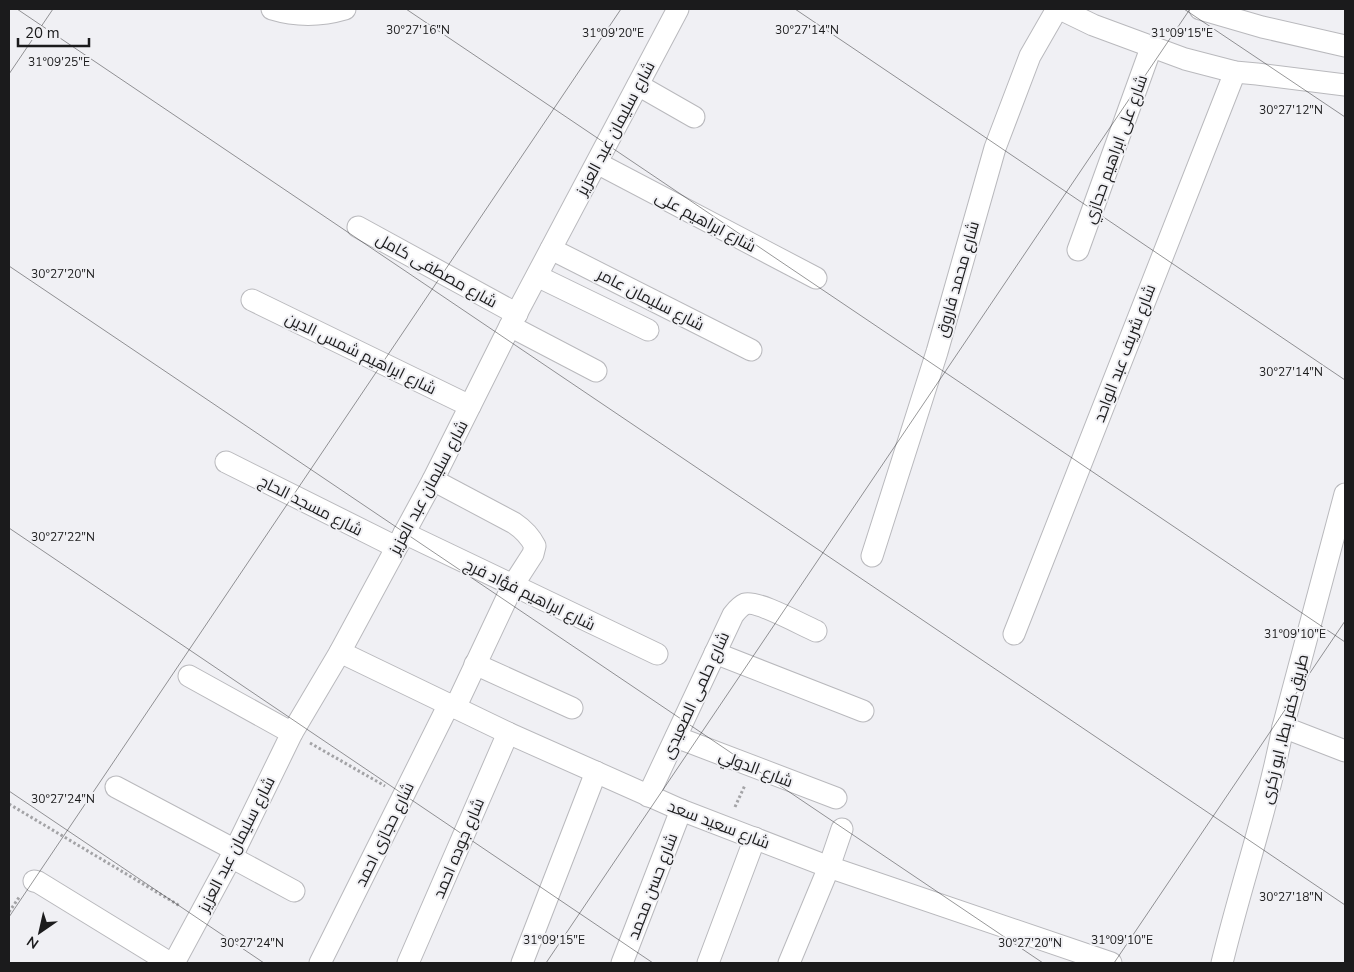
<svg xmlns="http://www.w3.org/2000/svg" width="1354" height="972" viewBox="0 0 1354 972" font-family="'Nunito Sans',Cairo,sans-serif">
<rect width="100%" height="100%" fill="#f0f0f4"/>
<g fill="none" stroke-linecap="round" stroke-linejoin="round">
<g stroke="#b9b9bd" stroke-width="23">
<g id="minor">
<path d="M272,9C295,16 321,16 345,9"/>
<path d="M1060,9L1093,25L1185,59L1235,72L1257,74L1345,85"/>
<path d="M1200,9L1262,27L1345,46"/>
<path d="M638,85L694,117"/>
<path d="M597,163L816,278"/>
<path d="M358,227L517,314"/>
<path d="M551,249L751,350"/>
<path d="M1078,250L1151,48"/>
<path d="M537,276L648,330"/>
<path d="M252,300L470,406"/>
<path d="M510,326L596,371"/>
<path d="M226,462L396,547"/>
<path d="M433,480L514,523C523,529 530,536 535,546L533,554L513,585L455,708"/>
<path d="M404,533L657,654"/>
<path d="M872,556L937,352L995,148L1030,56L1057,9"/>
<path d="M1014,634L1235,72"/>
<path d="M340,652L508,733L681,810L829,867L1111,963"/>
<path d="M715,653L863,711"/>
<path d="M475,664L572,708"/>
<path d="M189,676L292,733"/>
<path d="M1283,727L1345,751"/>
<path d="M676,737L836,798"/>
<path d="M116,787L235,850"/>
<path d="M648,796L733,615C737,610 740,606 745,604C757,600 802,625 816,631"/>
<path d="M231,857L294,891"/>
<path d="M34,881L38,882L170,963"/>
<path d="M174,963L235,850L292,733L340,652L433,480L510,326L678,9"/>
<path d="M320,963L449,704"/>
<path d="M408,963L508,733"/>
<path d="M522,963L596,772"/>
<path d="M622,963L681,810"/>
<path d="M708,963L755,838"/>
<path d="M789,963L829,867L842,829"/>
<path d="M1222,963C1241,884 1268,807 1283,727L1345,494"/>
</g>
</g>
<g stroke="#a3a3a6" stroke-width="3" stroke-dasharray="2.5 2.5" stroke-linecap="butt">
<path d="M310,743L385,786"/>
<path d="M9,804L180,906"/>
<path d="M735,807L745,785"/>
<path d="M9,912L20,896"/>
</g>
<use href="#minor" stroke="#fff" stroke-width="21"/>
</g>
<path fill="none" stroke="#1b1b1c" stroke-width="1" stroke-opacity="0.45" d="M17,9L1345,905M406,9L1345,642M795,9L1345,380M1184,9L1345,117M9,74L53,9M9,266L1043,963M9,528L653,963M9,791L264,963M9,917L621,9M546,963L1190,9M1114,963L1345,621"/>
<g text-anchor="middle" stroke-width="4" stroke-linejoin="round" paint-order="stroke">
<g font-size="16" fill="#1b1b1c" stroke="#f0f0f4">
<text transform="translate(615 128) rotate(-62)" y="6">شارع سليمان عبد العزيز</text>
<text transform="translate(1115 149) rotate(-70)" y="6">شارع على ابراهيم حجازي</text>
<text transform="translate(706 221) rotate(28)" y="6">شارع ابراهيم على</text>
<text transform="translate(437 270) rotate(29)" y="6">شارع مصطفى كامل</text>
<text transform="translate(957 279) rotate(-74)" y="6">شارع محمد فاروق</text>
<text transform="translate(651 299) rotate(27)" y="6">شارع سليمان عامر</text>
<text transform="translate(361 353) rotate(26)" y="6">شارع ابراهيم شمس الدين</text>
<text transform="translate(1124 353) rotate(-69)" y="6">شارع شريف عبد الواحد</text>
<text transform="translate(428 487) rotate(-62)" y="6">شارع سليمان عبد العزيز</text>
<text transform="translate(311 505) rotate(27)" y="6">شارع مسجد الحاج</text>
<text transform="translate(530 594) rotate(26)" y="6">شارع ابراهيم فؤاد فرج</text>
<text transform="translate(695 695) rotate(-65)" y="6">شارع حلمى الصعيدى</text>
<text transform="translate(1284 729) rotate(-76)" y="6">طريق كفر بطا, ابو زكرى</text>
<text transform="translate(756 768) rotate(21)" y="6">شارع الدولي</text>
<text transform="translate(719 824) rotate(21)" y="6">شارع سعيد سعد</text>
<text transform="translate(384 834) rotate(-64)" y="6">شارع حجازى احمد</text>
<text transform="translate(236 844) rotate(-63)" y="6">شارع سليمان عبد العزيز</text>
<text transform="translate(458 848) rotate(-67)" y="6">شارع جوده احمد</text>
<text transform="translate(652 886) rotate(-69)" y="6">شارع حسن محمد</text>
</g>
</g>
<g font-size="12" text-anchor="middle" fill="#1b1b1c" stroke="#f0f0f4" stroke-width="4" stroke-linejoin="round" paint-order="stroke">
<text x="418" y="34">30°27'16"N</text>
<text x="807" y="34">30°27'14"N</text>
<text x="613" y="37">31°09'20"E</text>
<text x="1182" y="37">31°09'15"E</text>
<text x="59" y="66">31°09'25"E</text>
<text x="1291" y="114">30°27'12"N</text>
<text x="63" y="278">30°27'20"N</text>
<text x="1291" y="376">30°27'14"N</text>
<text x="63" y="541">30°27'22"N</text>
<text x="1295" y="638">31°09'10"E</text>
<text x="63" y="803">30°27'24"N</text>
<text x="1291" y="901">30°27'18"N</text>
<text x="554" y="944">31°09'15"E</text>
<text x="1122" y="944">31°09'10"E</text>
<text x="252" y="947">30°27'24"N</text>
<text x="1030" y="947">30°27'20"N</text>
</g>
<rect width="1354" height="972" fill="none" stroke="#1b1b1c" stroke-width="20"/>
<g transform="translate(40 932) rotate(214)" stroke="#f0f0f4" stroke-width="4" paint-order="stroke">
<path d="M0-4L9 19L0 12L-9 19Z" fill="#1b1b1c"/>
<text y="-8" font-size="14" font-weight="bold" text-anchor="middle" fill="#1b1b1c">N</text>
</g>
<path d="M18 38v8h71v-8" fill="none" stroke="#1b1b1c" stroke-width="2.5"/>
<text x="25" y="38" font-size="15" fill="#1b1b1c" stroke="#f0f0f4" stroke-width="4" paint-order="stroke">20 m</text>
</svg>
